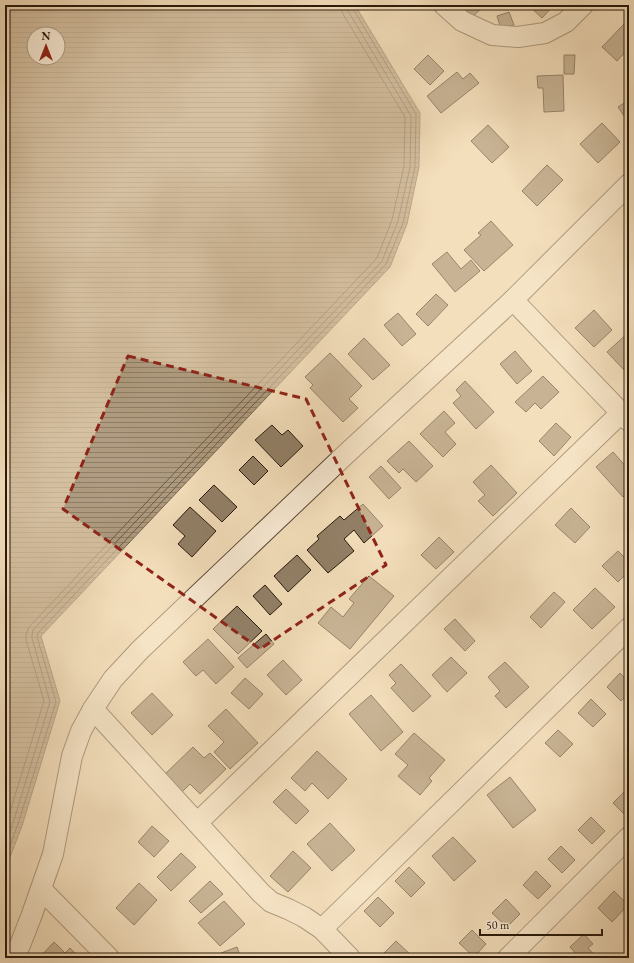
<svg xmlns="http://www.w3.org/2000/svg" width="634" height="963" viewBox="0 0 634 963" font-family="'EB Garamond',serif">
<defs>
<pattern id="water-rules" width="6" height="5" patternUnits="userSpaceOnUse"><rect width="6" height="5" fill="#af9c80"/><path d="M0 2.5h6" fill="none" stroke="#8e7e67"/></pattern>
</defs>
<rect width="100%" height="100%" fill="#f4dfbc"/>
<filter id="stains"><feTurbulence type="fractalNoise" baseFrequency=".005" numOctaves="4"/><feColorMatrix values="0 0 0 0 .2 0 0 0 0 .09 0 0 0 0 .02 0 0 0 .5 -.17"/></filter>
<radialGradient id="worn" r=".72"><stop offset=".6" stop-color="#630" stop-opacity="0"/><stop offset="1" stop-color="#630" stop-opacity=".3"/></radialGradient>
<path fill="url(#water-rules)" stroke="#796851" fill-rule="evenodd" d="M5,5H355L420,113L419,167L407,224L390,267L41,636L60,701L22,826L5,870ZM34,34H58V58H34Z"/>
<g fill="none" stroke-linecap="round" stroke-linejoin="round">
<g stroke="#6c5a46" stroke-width="1">
<path d="M5,828L44,701L26,640V634L29,627L377,258L392,220L404,166L405,117L343,14L341,9V5"/>
<path d="M5,845L13,823L50,702L32,638V635L33,630L382,261L398,221L410,167L411,116L348,11L347,5"/>
<path d="M5,859L18,824L56,702L37,637L38,633L386,264L403,223L415,167L416,114L353,9L352,5"/>
</g>
</g>
<g fill="#928067" stroke="#28190b">
<path d="M459,5H485L471,18Z"/>
<path d="M528,5H554L542,18Z"/>
<path d="M509,12L514,25L501,29L497,16Z"/>
<path d="M625,23L629,27V48L617,61L602,47Z"/>
<path d="M428,55L444,71L430,85L414,69Z"/>
<path d="M564,55H575L574,74H564Z"/>
<path d="M457,72L463,79L470,73L479,83L441,113L427,96Z"/>
<path d="M563,75L564,111L544,112L543,88H538L537,76Z"/>
<path d="M629,100V123L618,107Z"/>
<path d="M602,123L620,142L598,163L580,144Z"/>
<path d="M488,125L509,147L492,163L471,141Z"/>
<path d="M547,165L563,180L537,206L522,191Z"/>
<path d="M491,221L513,245L484,271L464,250L481,235L478,233Z"/>
<path d="M447,252L461,269L471,260L480,271L455,292L432,264Z"/>
<path d="M436,294L448,305L428,326L416,314Z"/>
<path d="M594,310L612,330L594,347L575,328Z"/>
<path d="M398,313L416,334L402,346L384,325Z"/>
<path d="M629,332V368L625,371L607,352Z"/>
<path d="M364,338L390,365L373,380L348,354Z"/>
<path d="M515,351L532,371L517,384L500,364Z"/>
<path d="M330,353L362,386L349,399L358,408L343,422L310,388L313,385L305,377Z"/>
<path d="M543,376L559,392L541,409L535,403L526,412L515,402Z"/>
<path d="M465,381L494,412L476,429L453,403L461,396L456,390Z"/>
<path d="M444,411L455,423L445,432L456,444L443,457L420,434Z"/>
<path d="M556,423L571,437L554,456L539,441Z"/>
<path d="M272,425L282,435L288,430L303,446L281,467L255,440Z"/>
<path d="M409,441L433,466L416,482L403,469L399,473L387,461Z"/>
<path d="M613,452L629,470V492L623,497L596,467Z"/>
<path d="M253,456L268,471L254,485L239,470Z"/>
<path d="M491,465L517,493L493,516L478,501L485,495L473,482Z"/>
<path d="M381,466L401,488L389,499L369,477Z"/>
<path d="M214,485L237,507L222,522L199,500Z"/>
<path d="M363,504L383,526L364,543L354,530L344,539L354,551L328,573L307,550L319,539L317,536L340,516L344,520Z"/>
<path d="M190,507L216,531L192,557L178,544L185,536L173,525Z"/>
<path d="M571,508L590,527L575,543L555,525Z"/>
<path d="M439,537L454,552L436,569L421,555Z"/>
<path d="M618,551L629,562V571L618,582L602,566Z"/>
<path d="M297,555L311,570L288,592L274,576Z"/>
<path d="M369,576L394,596L350,649L318,623L331,607L343,617L354,603L349,599Z"/>
<path d="M265,585L282,604L270,615L253,596Z"/>
<path d="M595,588L615,607L592,629L573,610Z"/>
<path d="M554,592L565,602L541,628L530,617Z"/>
<path d="M237,606L262,631L238,654L213,629Z"/>
<path d="M455,619L475,641L465,651L444,629Z"/>
<path d="M266,634L274,644L247,668L238,658Z"/>
<path d="M208,639L234,667L216,684L203,670L196,676L183,662Z"/>
<path d="M451,657L467,673L447,692L432,675Z"/>
<path d="M283,660L302,680L286,695L267,675Z"/>
<path d="M505,662L529,687L506,708L495,696L500,691L488,677Z"/>
<path d="M401,664L431,696L413,712L391,688L396,683L389,675Z"/>
<path d="M620,673L629,683V693L621,701L607,687Z"/>
<path d="M245,678L263,694L249,709L231,693Z"/>
<path d="M152,693L173,715L152,735L131,713Z"/>
<path d="M371,695L403,732L381,751L349,714Z"/>
<path d="M591,699L606,714L593,727L578,713Z"/>
<path d="M226,709L258,743L230,769L214,752L224,742L208,726Z"/>
<path d="M558,730L573,744L560,757L545,743Z"/>
<path d="M414,733L445,760L429,778L432,781L420,795L398,776L408,765L395,754Z"/>
<path d="M193,747L204,758L210,753L226,769L200,794L190,784L181,793L164,775Z"/>
<path d="M317,751L347,779L328,799L312,783L305,791L291,778Z"/>
<path d="M510,777L536,810L513,828L487,795Z"/>
<path d="M286,789L309,811L296,824L273,802Z"/>
<path d="M626,790L629,793V815L627,817L613,803Z"/>
<path d="M591,817L605,831L592,844L578,830Z"/>
<path d="M330,823L355,850L332,871L307,844Z"/>
<path d="M152,826L169,841L154,857L138,842Z"/>
<path d="M453,837L476,861L454,881L432,856Z"/>
<path d="M561,846L575,860L562,873L548,859Z"/>
<path d="M293,851L311,868L288,892L270,876Z"/>
<path d="M181,853L196,867L171,891L157,877Z"/>
<path d="M409,867L425,883L411,897L395,881Z"/>
<path d="M536,871L551,886L538,899L523,885Z"/>
<path d="M210,881L223,894L201,913L189,901Z"/>
<path d="M139,883L157,900L134,925L116,908Z"/>
<path d="M614,891L628,905L612,922L598,908Z"/>
<path d="M378,897L394,913L380,927L364,911Z"/>
<path d="M506,899L520,914L507,927L492,913Z"/>
<path d="M224,901L245,924L220,946L198,923Z"/>
<path d="M472,930L486,944L474,957L459,943Z"/>
<path d="M584,934L593,944L588,948L597,958H580L570,947Z"/>
<path d="M396,941L413,957L411,958H385L382,955Z"/>
<path d="M54,942L65,953L70,948L80,958H39Z"/>
<path d="M237,947L241,958H223L221,953Z"/>
</g>
<g fill="none" stroke-linecap="round" stroke-linejoin="round">
<g stroke="#5b4a37" stroke-width="22">
<g id="minor">
<path d="M444,5L462,21L492,35L518,37L545,33L566,22L583,5"/>
<path d="M513,300L629,421"/>
<path d="M93,709L261,893L271,902L288,909L304,917L322,929L350,958"/>
<path d="M197,823L621,413"/>
<path d="M41,889L109,958"/>
<path d="M322,929L629,628"/>
<path d="M12,958L20,945L31,917L53,854L72,756L81,731L93,709L113,679L140,650L346,454L513,300L629,184"/>
<path d="M508,958L629,837"/>
</g>
</g>
<use href="#minor" stroke="#f8ead3" stroke-width="20"/>
</g>
<path d="M0 0H634V963H0ZM128,356L306,399L386,565L260,649L63,509Z" fill="#f4dfbc" fill-opacity=".55" fill-rule="evenodd"/>
<path fill="none" stroke="#8f2418" stroke-width="3" stroke-dasharray="8 5" stroke-linejoin="round" d="M128,356L306,399L386,565L260,649L63,509Z"/>
<rect width="634" height="963" fill="none" stroke="#f4dfbc" stroke-width="20"/>
<rect x="6" y="6" width="622" height="951" fill="none" stroke="#28190b" stroke-width="2"/>
<rect x="10" y="10" width="614" height="943" fill="none" stroke="#28190b"/>
<g transform="translate(46 46)"><circle r="19" fill="#f8ead3" stroke="#a59683"/>
<path d="M0-3L7 15L0 10L-7 15Z" fill="#8f2418"/>
<text y="-6" font-size="11" font-weight="bold" text-anchor="middle" fill="#28190b">N</text>
</g>
<path d="M480 929v6h122v-6" fill="none" stroke="#28190b" stroke-width="2"/>
<text x="486" y="929" font-size="12" fill="#28190b" stroke="#f8ead3" stroke-width="3" paint-order="stroke">50 m</text>
<rect width="100%" height="100%" filter="url(#stains)"/>
<rect width="100%" height="100%" fill="url(#worn)"/>
</svg>
